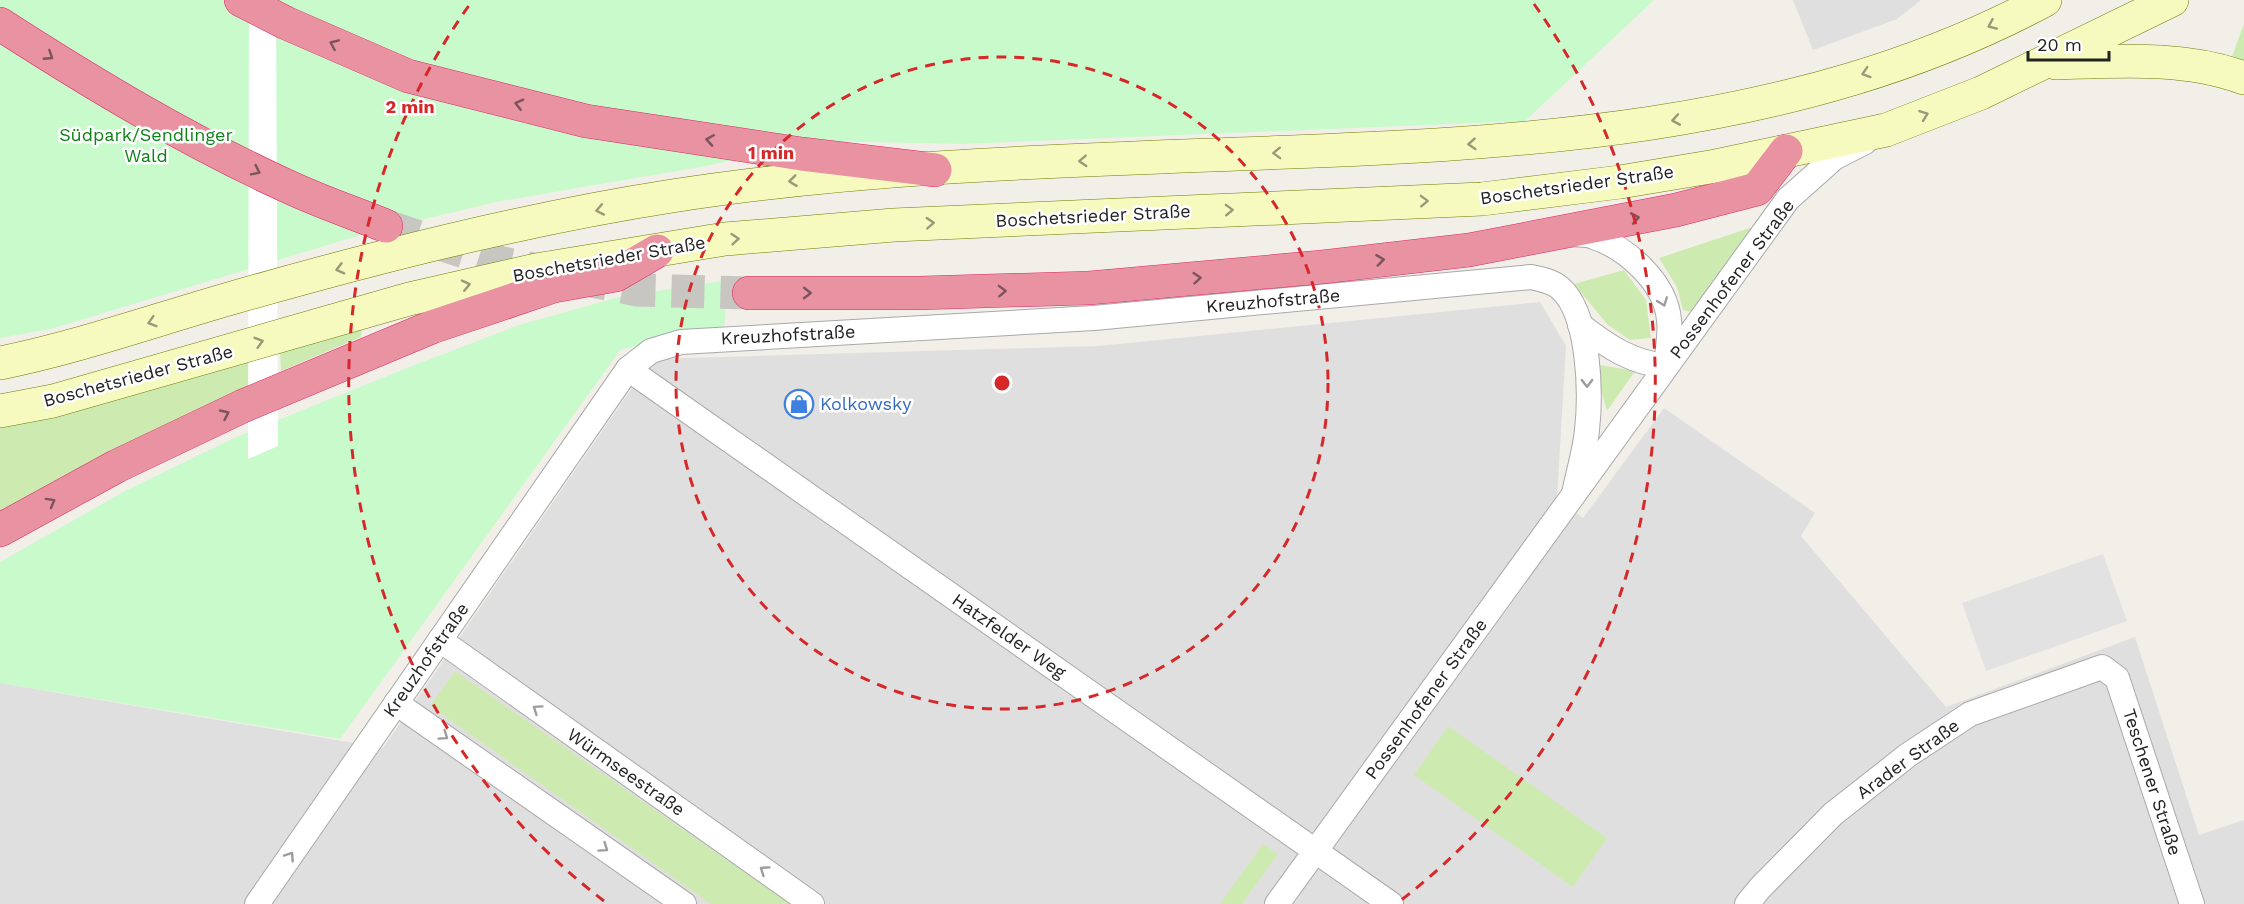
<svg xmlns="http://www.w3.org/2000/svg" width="2244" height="904" viewBox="0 0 2244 904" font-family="'Work Sans',sans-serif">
<rect width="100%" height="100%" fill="#f2efe9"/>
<g fill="#e0dfdf">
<path d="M1793,0H1921L1897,19L1813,50Z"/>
<path d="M1540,302L1566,346L1557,498L1583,518L1664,408L1815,513L1801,536L1946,707L2135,637L2199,835L2244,820V904H0V683L383,748L652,359L1098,346Z"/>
</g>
<g fill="#cdebb0">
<path d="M2244,24V64L2231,59Z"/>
<path d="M1762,224L1697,313L1683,310L1677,287L1659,258Z"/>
<path d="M1624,270L1646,300L1651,338L1630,340L1608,325L1574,284Z"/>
<path d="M362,328L361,337L281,371L280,350Z"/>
<path d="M249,356L250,388L0,512V427Z"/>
<path d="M1594,364L1635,371L1607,411Z"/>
<path d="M455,671L790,904H711L430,706Z"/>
<path d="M1448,726L1607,838L1573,887L1414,775Z"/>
<path d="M1263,844L1278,854L1242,904H1220Z"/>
</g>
<g fill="#c8facc">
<path d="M0,0H1654L1525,121L964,144L817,141L706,166L496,202L374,231L51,329L0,338Z"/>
<path d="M728,280L724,331L621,349L340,739L0,683V562L125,491L236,437L412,366L519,325L619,297Z"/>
</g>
<path fill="#e2e2e2" d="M2103,554L2127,621L1986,671L1962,603Z"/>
<path fill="#fff" d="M249,0H276L278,446L248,459Z"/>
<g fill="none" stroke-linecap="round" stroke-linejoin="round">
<path stroke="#c8c6c1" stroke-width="33" stroke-dasharray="33 16" stroke-linecap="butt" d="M386,226L488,260L637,290L749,293"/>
<g stroke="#a9a9a9" stroke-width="26">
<g id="street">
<path d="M1571,234C1579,235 1588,234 1594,237C1627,248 1666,283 1669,320C1671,335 1667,351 1666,366"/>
<path d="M1580,325C1607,346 1632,363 1666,366"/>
<path d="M628,369L1391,904"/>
<path d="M440,640L812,904"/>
<path d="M396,703L684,904"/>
<path d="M257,904L628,369L651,351L681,342L1094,318L1531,277C1541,279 1552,281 1560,288C1590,314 1591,394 1587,430C1585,451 1578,473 1574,494"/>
<path d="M1277,904L1788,199L1834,158L1865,142"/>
<path d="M1747,904L1760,888L1833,814L1908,755L1970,714L2102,667L2117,678L2192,904"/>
</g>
</g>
<g stroke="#707d05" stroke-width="34">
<g id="secondary">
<path d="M2056,63C2119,61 2185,56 2244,78"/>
<path d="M0,363C79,347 155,320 232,298C376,257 524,219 672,196C858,167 1049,161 1237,154C1512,144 1797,133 2045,0"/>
<path d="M0,411L53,401L409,299L536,270L725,239L894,225L1482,199L1620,182L1716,166L1886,130L1981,93L2172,0"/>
</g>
</g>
<g stroke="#dc2a67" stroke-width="34">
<g id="highway">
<path d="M241,0L286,23L408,76L586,121L802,154L935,170"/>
<path d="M0,24C93,84 188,141 289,187C321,202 354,213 386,226"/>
<path d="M749,293H920L1089,288L1322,267L1469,250L1676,210L1757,189L1786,151"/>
<path d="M0,530L117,466L243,406L432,327L554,286L616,275L657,251"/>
</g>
</g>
<use href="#street" stroke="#fff" stroke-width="24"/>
<use href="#secondary" stroke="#f7fabf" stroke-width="33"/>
<use href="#highway" stroke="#e892a2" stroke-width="33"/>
</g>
<defs><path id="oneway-chevron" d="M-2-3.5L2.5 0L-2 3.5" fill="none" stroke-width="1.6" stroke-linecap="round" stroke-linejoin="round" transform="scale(1.5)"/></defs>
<g stroke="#979978">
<use href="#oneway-chevron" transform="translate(1992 25) rotate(156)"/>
<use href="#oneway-chevron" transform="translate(1866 73) rotate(162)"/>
<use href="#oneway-chevron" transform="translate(1924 115) rotate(-21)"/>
<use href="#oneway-chevron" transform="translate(1676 120) rotate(170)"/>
<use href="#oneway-chevron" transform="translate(1472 144) rotate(176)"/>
<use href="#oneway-chevron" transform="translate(1277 153) rotate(178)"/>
<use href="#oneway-chevron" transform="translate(1083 161) rotate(177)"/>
<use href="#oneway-chevron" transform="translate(793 181) rotate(173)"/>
<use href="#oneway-chevron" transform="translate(1424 201) rotate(-2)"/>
<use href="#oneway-chevron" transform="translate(600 210) rotate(169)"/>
<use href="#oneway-chevron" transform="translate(1229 210) rotate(-2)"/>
<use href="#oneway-chevron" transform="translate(930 223) rotate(-3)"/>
<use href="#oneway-chevron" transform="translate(735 239) rotate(-5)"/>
<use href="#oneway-chevron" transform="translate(340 269) rotate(165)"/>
<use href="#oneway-chevron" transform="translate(466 285) rotate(-13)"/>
<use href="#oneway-chevron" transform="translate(152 322) rotate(163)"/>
<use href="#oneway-chevron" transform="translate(259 342) rotate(-16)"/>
</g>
<g stroke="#7b545c">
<use href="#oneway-chevron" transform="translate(334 44) rotate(-157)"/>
<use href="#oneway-chevron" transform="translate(49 56) rotate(33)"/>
<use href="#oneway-chevron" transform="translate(519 104) rotate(-166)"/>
<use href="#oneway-chevron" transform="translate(710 140) rotate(-171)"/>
<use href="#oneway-chevron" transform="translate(256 171) rotate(26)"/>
<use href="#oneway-chevron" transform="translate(1635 218) rotate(-10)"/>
<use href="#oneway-chevron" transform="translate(1380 260) rotate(-7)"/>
<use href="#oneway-chevron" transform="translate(1197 278) rotate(-5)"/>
<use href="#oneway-chevron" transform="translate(1002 291) rotate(-2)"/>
<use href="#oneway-chevron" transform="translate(807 293)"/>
<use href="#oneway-chevron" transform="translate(225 414) rotate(-25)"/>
<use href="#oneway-chevron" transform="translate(51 502) rotate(-29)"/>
</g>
<g stroke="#9c9c9c">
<use href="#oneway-chevron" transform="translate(1663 302) rotate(69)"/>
<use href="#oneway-chevron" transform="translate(1587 383) rotate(90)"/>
<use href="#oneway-chevron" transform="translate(537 709) rotate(-145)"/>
<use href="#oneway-chevron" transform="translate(444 736) rotate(35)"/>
<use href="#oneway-chevron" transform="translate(604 848) rotate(35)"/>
<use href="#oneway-chevron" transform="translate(290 856) rotate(-56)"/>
<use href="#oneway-chevron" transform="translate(764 870) rotate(-145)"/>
</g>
<g fill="none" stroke="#d62828" stroke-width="3" stroke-dasharray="10 8">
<circle cx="1002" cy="383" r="326"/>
<path d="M604 901A653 653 0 0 1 470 4M1534 4A653 653 0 0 1 1400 901"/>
</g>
<defs>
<g id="shop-ring" transform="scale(1.5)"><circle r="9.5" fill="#fff" stroke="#3f7fe0" stroke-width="1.5"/><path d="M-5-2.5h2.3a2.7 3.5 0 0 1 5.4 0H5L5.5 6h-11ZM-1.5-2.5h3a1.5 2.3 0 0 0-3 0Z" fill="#3f7fe0"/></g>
</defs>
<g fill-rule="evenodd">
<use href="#shop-ring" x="799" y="404"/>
</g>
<g text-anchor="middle" stroke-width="5" stroke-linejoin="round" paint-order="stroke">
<g font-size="18" fill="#0c8416" stroke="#fff">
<text x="146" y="141">Südpark/Sendlinger<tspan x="146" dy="21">Wald</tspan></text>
</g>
<g font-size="18" fill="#222" stroke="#fff">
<text transform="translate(1577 185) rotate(-8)" y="6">Boschetsrieder Straße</text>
<text transform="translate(1093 216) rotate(-3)" y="6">Boschetsrieder Straße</text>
<text transform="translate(609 259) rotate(-10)" y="6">Boschetsrieder Straße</text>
<text transform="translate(1732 279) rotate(-53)" y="6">Possenhofener Straße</text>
<text transform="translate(1273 301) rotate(-5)" y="6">Kreuzhofstraße</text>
<text transform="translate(788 335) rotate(-3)" y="6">Kreuzhofstraße</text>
<text transform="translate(138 376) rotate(-15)" y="6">Boschetsrieder Straße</text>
<text transform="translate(1009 636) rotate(35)" y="6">Hatzfelder Weg</text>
<text transform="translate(426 660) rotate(-55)" y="6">Kreuzhofstraße</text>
<text transform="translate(1426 699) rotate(-54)" y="6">Possenhofener Straße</text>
<text transform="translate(1908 759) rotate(-36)" y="6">Arader Straße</text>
<text transform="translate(626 772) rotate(35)" y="6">Würmseestraße</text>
<text transform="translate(2152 782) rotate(72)" y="6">Teschener Straße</text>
</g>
<g font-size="18" fill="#366cbe" stroke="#fff" text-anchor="start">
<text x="820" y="410">Kolkowsky</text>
</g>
</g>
<circle cx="1002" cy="383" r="9" fill="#d62828" stroke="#fff" stroke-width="3"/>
<g font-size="18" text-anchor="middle" font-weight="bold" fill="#d62828" stroke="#fff" stroke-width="5" stroke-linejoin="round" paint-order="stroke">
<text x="410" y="113">2 min</text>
<text x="771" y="159">1 min</text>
</g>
<path d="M2028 51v9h81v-9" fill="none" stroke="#222222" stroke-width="3"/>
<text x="2037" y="51" font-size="18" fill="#222222" stroke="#ffffff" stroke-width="4.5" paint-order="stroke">20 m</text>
</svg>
